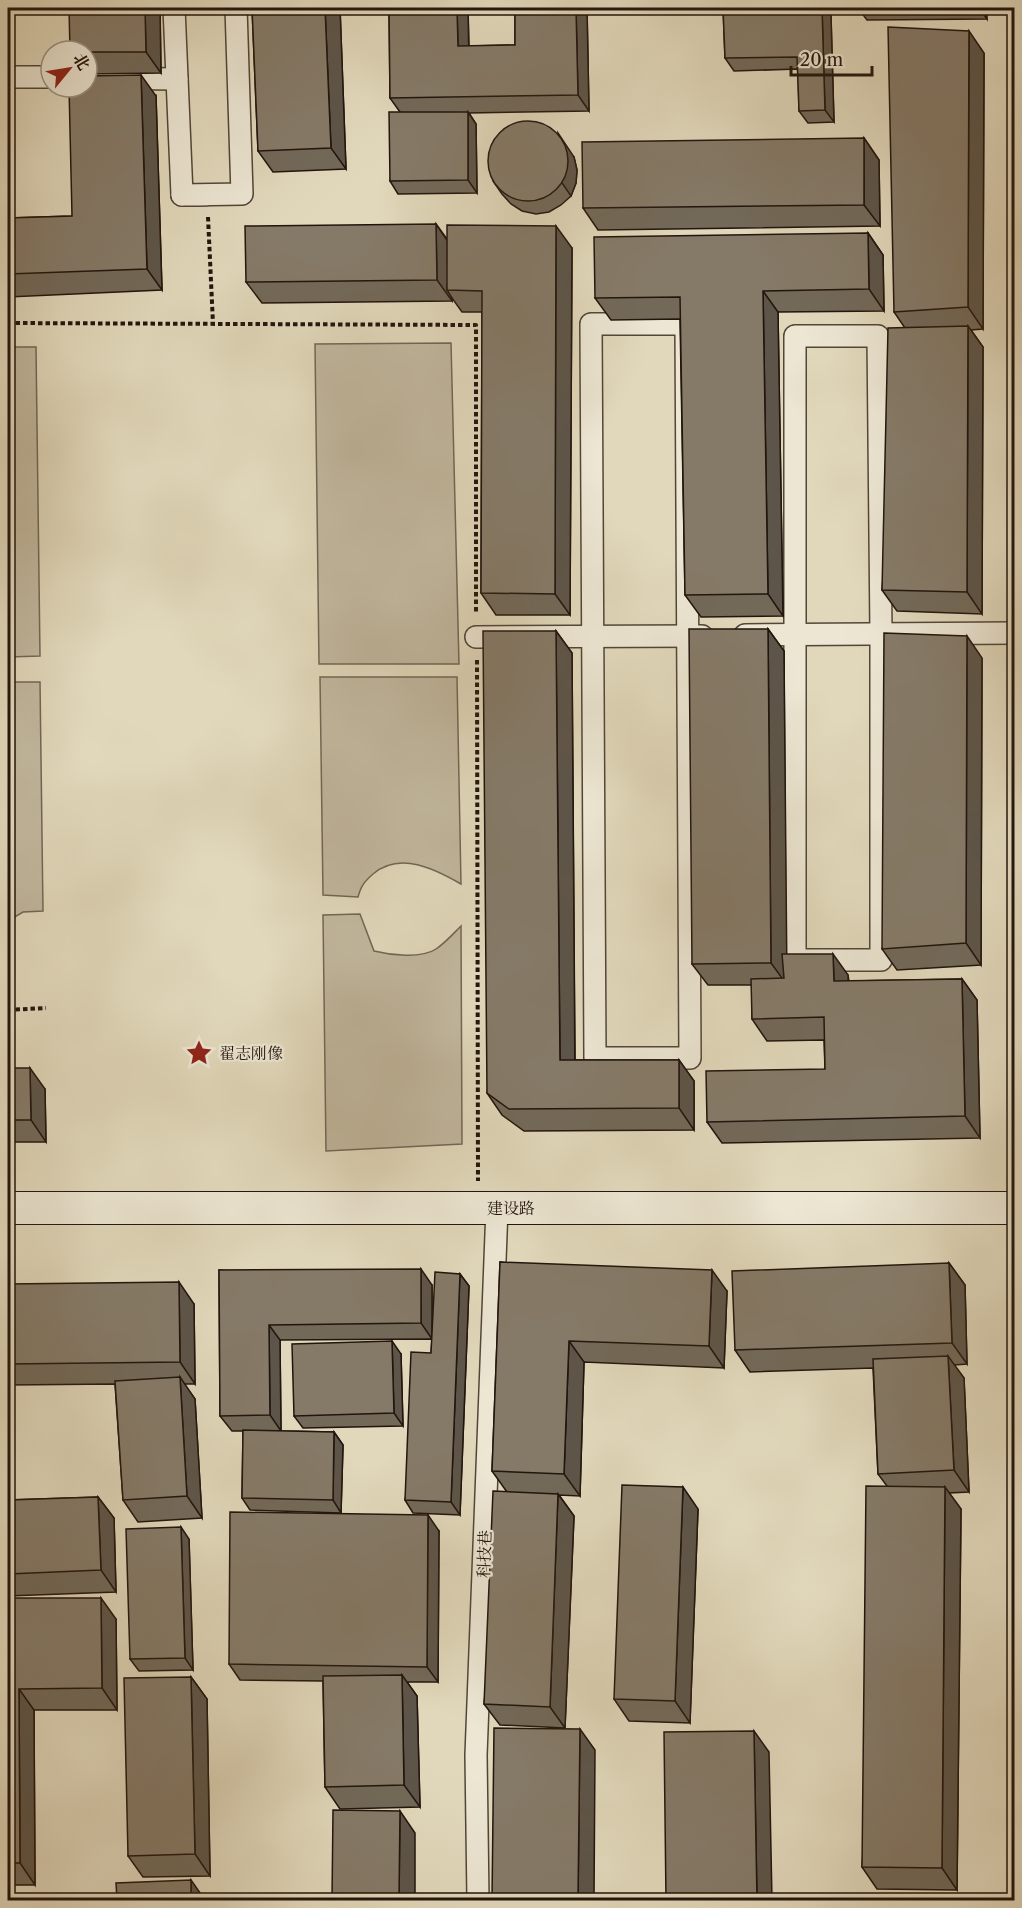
<svg xmlns="http://www.w3.org/2000/svg" width="1022" height="1908" viewBox="0 0 1022 1908" font-family="'Libre Caslon Text','Noto Serif SC',serif">
<rect width="100%" height="100%" fill="#e1d8bb"/>
<filter id="stains"><feTurbulence type="fractalNoise" baseFrequency=".00333" numOctaves="4"/><feColorMatrix values="0 0 0 0 .2 0 0 0 0 .09 0 0 0 0 .02 0 0 0 .5 -.17"/></filter>
<radialGradient id="worn" r=".72"><stop offset=".6" stop-color="#630" stop-opacity="0"/><stop offset="1" stop-color="#630" stop-opacity=".3"/></radialGradient>
<g fill="#c1b79e" stroke="#726656" stroke-width="1.5">
<path d="M451,343L459,664H319L315,344Z"/>
<path d="M8,347H36L40,656L8,657Z"/>
<path d="M320,677H457L461,884C435,869 400,851 373,874C364,882 361,886 358,897L323,895Z"/>
<path d="M8,682H40L43,911L23,912L8,921Z"/>
<path d="M360,914L374,951C390,955 421,959 436,949C445,943 453,934 461,926L462,1144L326,1151L323,915Z"/>
</g>
<g fill="none" stroke-linecap="round" stroke-linejoin="round">
<g stroke="#524639" stroke-width="24">
<g id="street">
<path d="M174,8L182,195"/>
<path d="M8,77H51"/>
<path d="M87,78L177,79"/>
<path d="M207,195H182L242,194L236,8"/>
<path d="M591,324H686L690,1058H595Z"/>
<path d="M795,336H878L881,634V960H795Z"/>
<path d="M745,635L1014,633"/>
<path d="M476,637L702,636"/>
<path d="M478,1900L476,1755L497,1208"/>
</g>
</g>
<g stroke="#22150e" stroke-width="34">
<path id="secondary" d="M8,1208H1014"/>
</g>
<g stroke="#22150e" stroke-width="4" stroke-dasharray="4.5 3" stroke-linecap="butt">
<path d="M208,217L213,324"/>
<path d="M8,323L476,325V614"/>
<path d="M477,660L478,1181"/>
<path d="M8,1010L46,1008"/>
</g>
<use href="#street" stroke="#ece6d3" stroke-width="21"/>
<use href="#secondary" stroke="#ece6d3" stroke-width="32"/>
</g>
<g fill="#726959" stroke="#22150e" stroke-width="1.5">
<path d="M69,8H160L161,73L87,74V51Z"/>
<path d="M252,8H340L346,169L273,172L258,151Z"/>
<path d="M389,8H468L469,46L515,45V8H587L589,111L469,113L476,124L477,193L398,194L390,181L400,112L390,98Z"/>
<path d="M723,8H825L831,16L834,122L808,123L799,111L798,69L734,71L725,58Z"/>
<path d="M858,8H986L987,19L867,20Z"/>
<path d="M984,53L983,329L971,330L983,347L982,614L897,611L882,590L905,328L894,312Z"/>
<path d="M156,96L162,290L8,297V218L72,216Z"/>
<path d="M864,138L879,160L880,226L598,230L583,208Z"/>
<path d="M574,157L577,170L576,183L571,196L561,205L549,212L536,214L522,211L511,204L502,194L493,181Z"/>
<path d="M436,224L447,239L572,248L570,615H496L481,593L482,312H462L452,298V301L262,303L246,282Z"/>
<path d="M868,233L883,255L884,311L778,312L783,616L701,617L685,595L680,319L611,320L595,298Z"/>
<path d="M768,629L784,651L786,954L848,975L849,981L962,979L977,1000L980,1138L722,1143L707,1122L825,1069L824,1040L767,1041L752,1019V985H708L692,964Z"/>
<path d="M556,631L572,653L575,1060H679L694,1081V1130L524,1131L502,1115L487,1093Z"/>
<path d="M982,658L981,965L897,970L882,949Z"/>
<path d="M8,1068L45,1089L46,1142H8Z"/>
<path d="M500,1262L727,1291L724,1368L584,1362L580,1496L559,1495L574,1516L565,1728L500,1725L484,1704L507,1492L492,1471Z"/>
<path d="M949,1263L965,1285L967,1364L954,1365L964,1378L969,1492L949,1493L961,1509L957,1890L877,1889L862,1867L887,1486L878,1474L873,1368L750,1372L735,1350Z"/>
<path d="M219,1270L432,1285V1333L460,1274L469,1286L460,1515L413,1513L405,1500L431,1353L432,1339L280,1340L281,1431L334,1432L343,1445L341,1513L250,1510L242,1498L243,1431H232L220,1416Z"/>
<path d="M8,1284L194,1304L195,1384H184L195,1399L202,1518L138,1522L123,1500L115,1384L8,1385Z"/>
<path d="M401,1354L403,1426L303,1428L294,1416Z"/>
<path d="M98,1497L114,1518L116,1592L8,1596V1500Z"/>
<path d="M698,1509L690,1723L629,1721L614,1699Z"/>
<path d="M439,1531L438,1682H407L417,1696L420,1807L340,1809L325,1787L323,1681L240,1680L229,1664Z"/>
<path d="M189,1539L193,1670L139,1671L130,1659Z"/>
<path d="M8,1598L116,1619L117,1710H34L35,1885H8L19,1900H8Z"/>
<path d="M191,1677L207,1699L210,1876L143,1877L128,1856Z"/>
</g>
<g fill="#5d5549" stroke="#22150e" stroke-width="1.5">
<path d="M145,8H160L161,73L146,52Z"/>
<path d="M325,8H340L346,169L331,148Z"/>
<path d="M457,8H468L469,62L458,46Z"/>
<path d="M576,8H587L589,111L578,95Z"/>
<path d="M822,8H825L831,16L834,122L825,110Z"/>
<path d="M979,8H986L987,19Z"/>
<path d="M969,31L984,53L983,329L968,307Z"/>
<path d="M141,75L156,96L162,290L147,269Z"/>
<path d="M468,112L476,124L477,193L468,180Z"/>
<path d="M558,133L574,157L577,170L576,183L571,196L562,183Z"/>
<path d="M864,138L879,160L880,226L864,205Z"/>
<path d="M436,224L451,246L447,290L452,298V301L437,280Z"/>
<path d="M556,226L572,248L570,615L555,594Z"/>
<path d="M868,233L883,255L884,311L869,289Z"/>
<path d="M763,291L778,312L783,616L768,594Z"/>
<path d="M968,326L983,347L982,614L967,592Z"/>
<path d="M768,629L784,651L787,985L771,963Z"/>
<path d="M556,631L572,653L575,1082L560,1060Z"/>
<path d="M967,636L982,658L981,965L966,943Z"/>
<path d="M833,954L848,975L849,1003L834,981Z"/>
<path d="M962,979L977,1000L980,1138L965,1116Z"/>
<path d="M679,1060L694,1081V1130L679,1108Z"/>
<path d="M30,1068L45,1089L46,1142L31,1120Z"/>
<path d="M949,1263L965,1285L967,1364L952,1343Z"/>
<path d="M421,1269L432,1285V1339L421,1323Z"/>
<path d="M712,1270L727,1291L724,1368L709,1346Z"/>
<path d="M460,1274L469,1286L460,1515L451,1502Z"/>
<path d="M179,1282L194,1304L195,1384L180,1362Z"/>
<path d="M269,1325L280,1340L281,1431L270,1415Z"/>
<path d="M392,1341L401,1354L403,1426L394,1413Z"/>
<path d="M569,1341L584,1362L580,1496L564,1474Z"/>
<path d="M948,1356L964,1378L969,1492L954,1470Z"/>
<path d="M180,1377L195,1399L202,1518L187,1496Z"/>
<path d="M334,1432L343,1445L341,1513L333,1500Z"/>
<path d="M683,1487L698,1509L690,1723L675,1701Z"/>
<path d="M945,1487L961,1509L957,1890L942,1868Z"/>
<path d="M558,1494L574,1516L565,1728L550,1707Z"/>
<path d="M98,1497L114,1518L116,1592L101,1570Z"/>
<path d="M428,1515L439,1531L438,1682L427,1667Z"/>
<path d="M181,1527L189,1539L193,1670L185,1658Z"/>
<path d="M101,1598L116,1619L117,1710L102,1688Z"/>
<path d="M402,1675L417,1696L420,1807L404,1785Z"/>
<path d="M191,1677L207,1699L210,1876L195,1854Z"/>
<path d="M19,1689L34,1710L35,1885L20,1863Z"/>
<path d="M580,1729L595,1750L594,1900H578Z"/>
<path d="M754,1731L769,1752L772,1900H757Z"/>
<path d="M400,1811L415,1833V1900H399Z"/>
<path d="M191,1880L205,1900H191Z"/>
<path d="M8,1884L19,1900H8Z"/>
</g>
<g fill="#857a68" stroke="#22150e" stroke-width="1.5">
<path d="M69,8H145L146,52H87V51H70Z"/>
<path d="M252,8H325L331,148L258,151Z"/>
<path d="M389,8H457L458,46L515,45V8H576L578,95L390,98Z"/>
<path d="M723,8H822L825,110L799,111L797,57L725,58Z"/>
<path d="M888,27L969,31L968,307L894,312Z"/>
<path d="M141,75L147,269L8,274V218L72,216L69,87H87V76Z"/>
<path d="M389,112H468V180L390,181Z"/>
<circle cx="528" cy="161" r="40"/>
<path d="M864,138V205L583,208L582,142Z"/>
<path d="M436,224L437,280L246,282L245,226Z"/>
<path d="M447,225L556,226L555,594L481,593L482,291L447,290Z"/>
<path d="M868,233L869,289L763,291L768,594L685,595L680,297L595,298L594,237Z"/>
<path d="M968,326L967,592L882,590L888,328Z"/>
<path d="M689,629H768L771,963L692,964Z"/>
<path d="M483,631H556L560,1060H679V1108L509,1109L487,1093Z"/>
<path d="M884,633L967,636L966,943L882,949Z"/>
<path d="M782,954H833L834,981L962,979L965,1116L707,1122L706,1071L825,1069L824,1017L752,1019L751,979L784,978Z"/>
<path d="M8,1068H30L31,1120H8Z"/>
<path d="M500,1262L712,1270L709,1346L569,1341L564,1474L492,1471Z"/>
<path d="M949,1263L952,1343L735,1350L732,1271Z"/>
<path d="M421,1269V1323L269,1325L270,1415L220,1416L219,1270Z"/>
<path d="M435,1272L460,1274L451,1502L405,1500L411,1352L431,1353Z"/>
<path d="M179,1282L180,1362L8,1364V1284Z"/>
<path d="M392,1341L394,1413L294,1416L292,1344Z"/>
<path d="M948,1356L954,1470L878,1474L873,1359Z"/>
<path d="M180,1377L187,1496L123,1500L115,1381Z"/>
<path d="M243,1430L334,1432L333,1500L242,1498Z"/>
<path d="M622,1485L683,1487L675,1701L614,1699Z"/>
<path d="M866,1486L945,1487L942,1868L862,1867Z"/>
<path d="M493,1491L558,1494L550,1707L484,1704Z"/>
<path d="M98,1497L101,1570L8,1574V1500Z"/>
<path d="M230,1512L428,1515L427,1667L229,1664Z"/>
<path d="M181,1527L185,1658L130,1659L126,1529Z"/>
<path d="M8,1598H101L102,1688L19,1689L20,1863H8Z"/>
<path d="M402,1675L404,1785L325,1787L323,1676Z"/>
<path d="M191,1677L195,1854L128,1856L124,1678Z"/>
<path d="M494,1728L580,1729L578,1900H492Z"/>
<path d="M754,1731L757,1900H666L664,1732Z"/>
<path d="M333,1810L400,1811L399,1900H332Z"/>
<path d="M191,1880V1900H117L116,1883Z"/>
</g>
<defs>
<g id="sight-bare" transform="scale(2.07)"><path d="M0-6L1.8-2.2L6-1.7L2.9 1.2L3.7 5.4L0 3.3L-3.7 5.4L-2.9 1.2L-6-1.7L-1.8-2.2Z" fill="#8f2418" stroke="#ece6d3" stroke-width="2.5" paint-order="stroke"/></g>
</defs>
<g fill-rule="evenodd">
<use href="#sight-bare" x="199" y="1053"/>
</g>
<g text-anchor="middle" stroke-width="4.5" stroke-linejoin="round" paint-order="stroke">
<g font-size="16" fill="#22150e" stroke="#ece6d3" text-anchor="start">
<text x="219" y="1059">翟志刚像</text>
</g>
<g font-size="16" fill="#22150e" stroke="#ece6d3">
<text x="511" y="1214">建设路</text>
<text transform="translate(484 1554) rotate(-88)" y="6">科技巷</text>
</g>
</g>
<rect width="1022" height="1908" fill="none" stroke="#e1d8bb" stroke-width="30"/>
<rect x="9" y="9" width="1004" height="1890" fill="none" stroke="#22150e" stroke-width="3"/>
<rect x="15" y="15" width="992" height="1878" fill="none" stroke="#22150e" stroke-width="1.5"/>
<g transform="translate(69 69) rotate(60)"><circle r="28" fill="#ece6d3" stroke="#9b9284" stroke-width="1.5"/>
<path d="M0-4.5L10 22L0 15L-10 22Z" fill="#8f2418"/>
<text y="-9" font-size="16" font-weight="bold" text-anchor="middle" fill="#22150e">北</text>
</g>
<path d="M791 66v9h81v-9" fill="none" stroke="#22150e" stroke-width="3"/>
<text x="800" y="66" font-size="18" fill="#22150e" stroke="#ece6d3" stroke-width="4.5" paint-order="stroke">20 m</text>
<rect width="100%" height="100%" filter="url(#stains)"/>
<rect width="100%" height="100%" fill="url(#worn)"/>
</svg>
